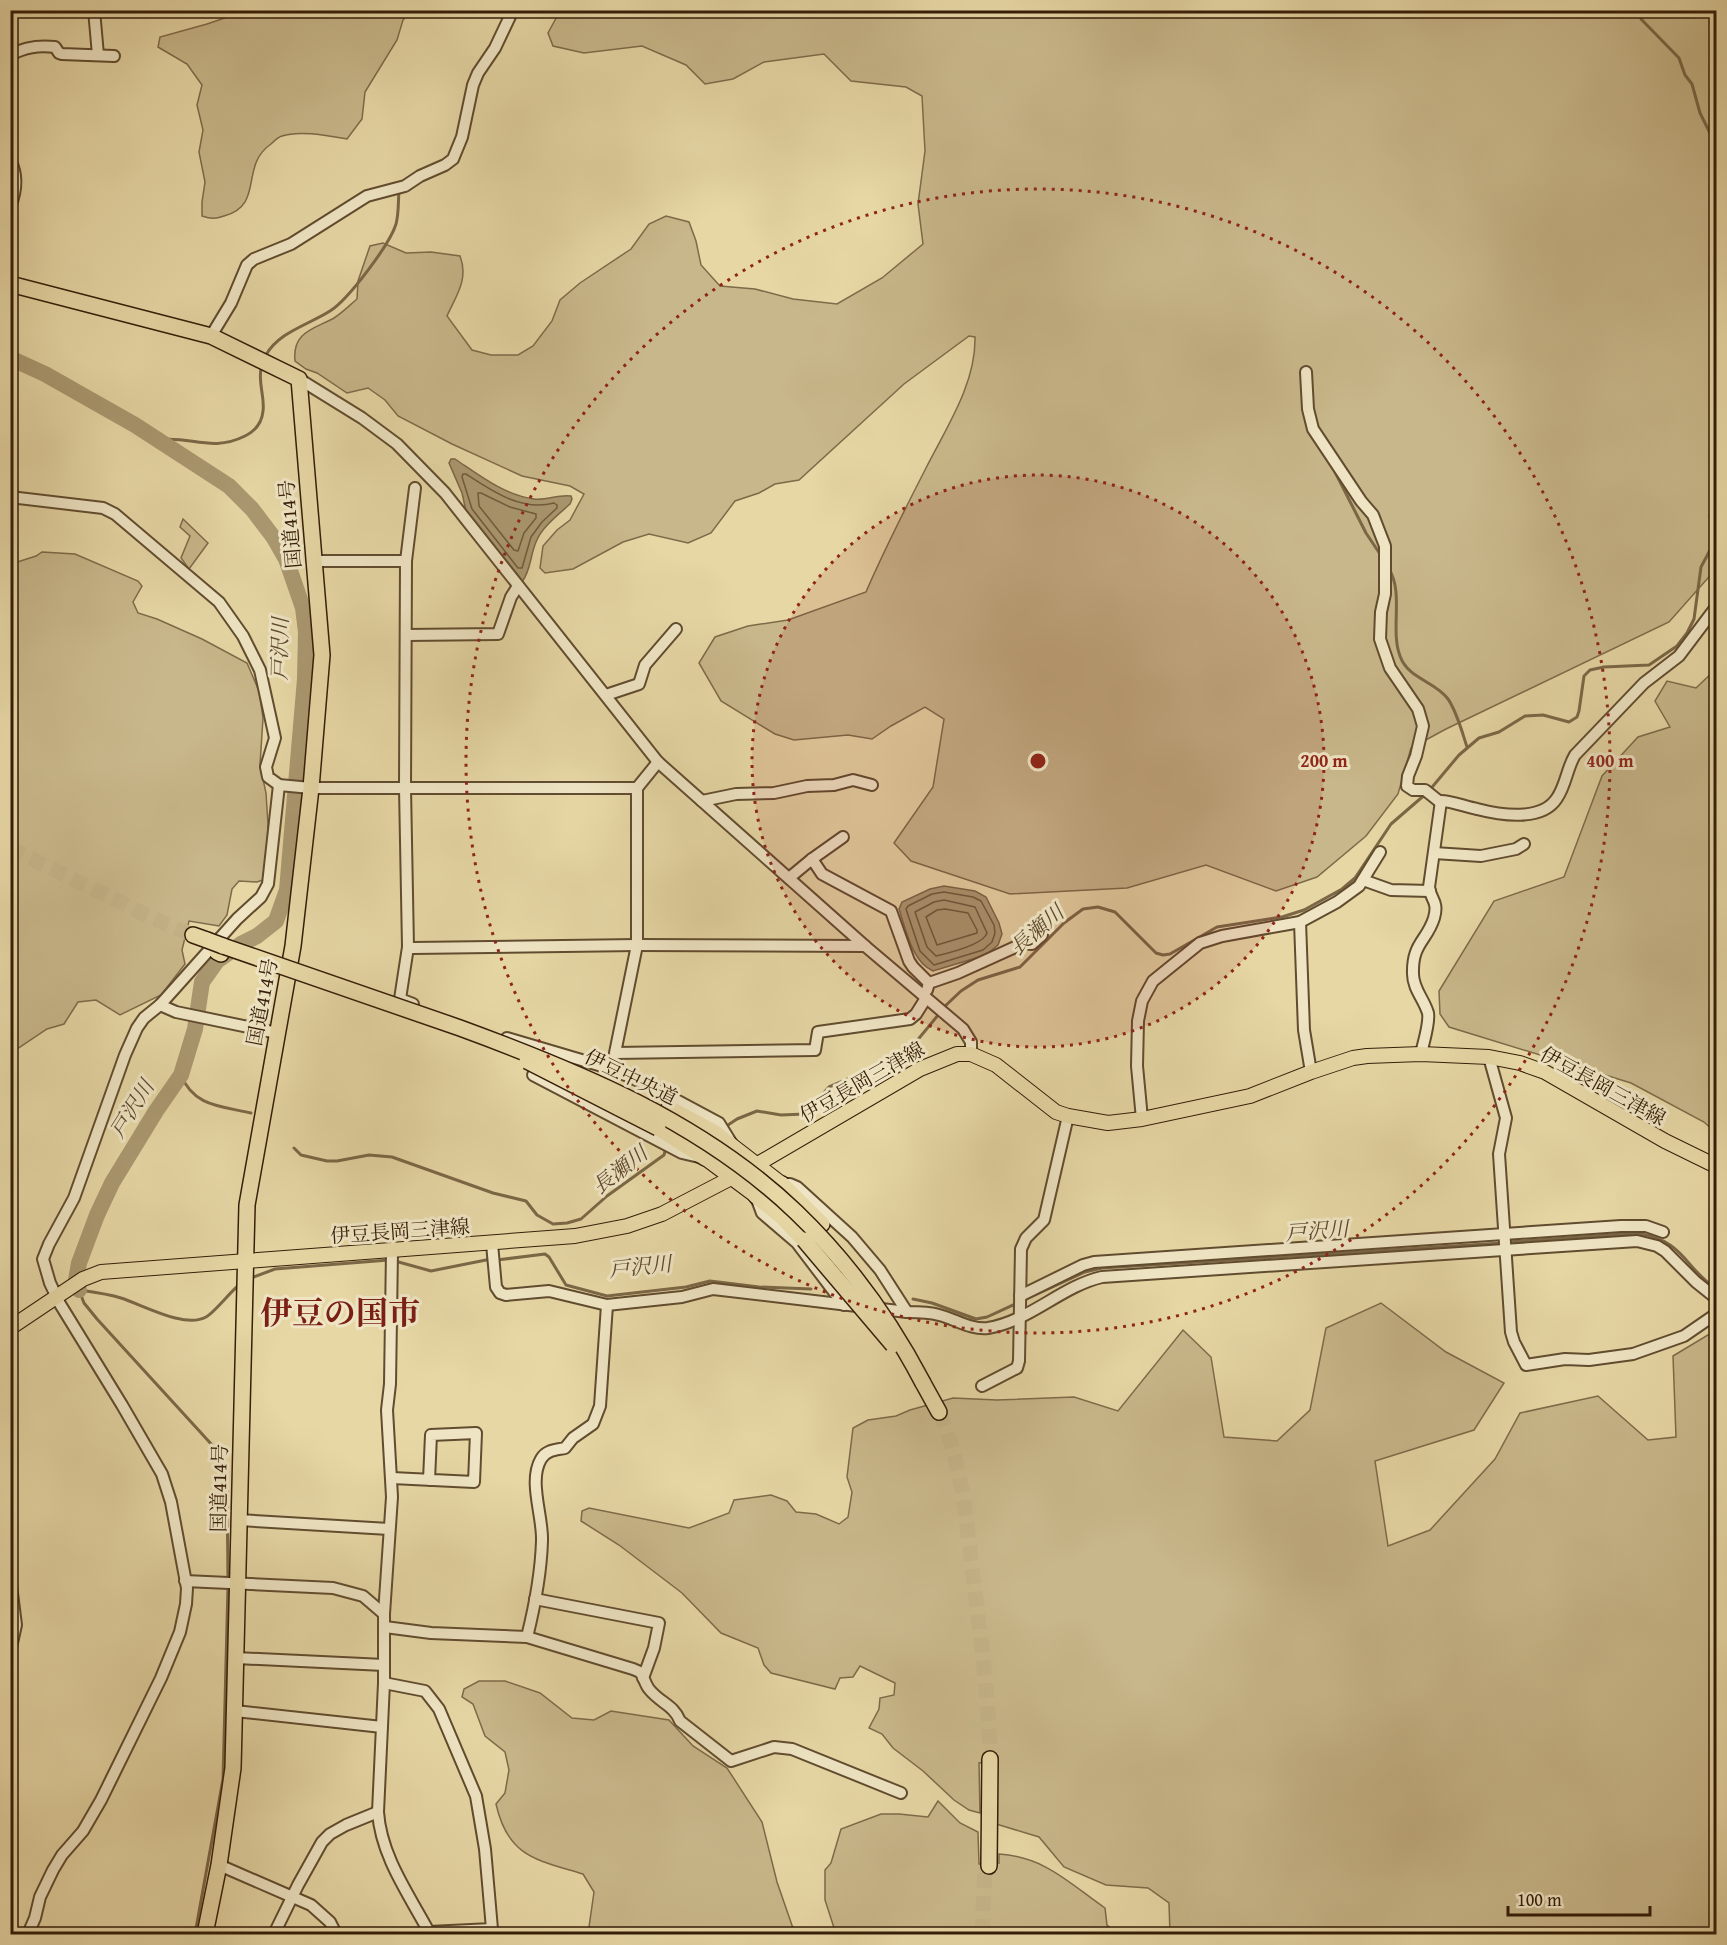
<svg xmlns="http://www.w3.org/2000/svg" width="1727" height="1945" viewBox="0 0 1727 1945" font-family="'Gentium Book Plus','Noto Serif JP',serif">
<rect width="100%" height="100%" fill="#e6d7a5"/>
<filter id="stains"><feTurbulence type="fractalNoise" baseFrequency=".00333" numOctaves="4"/><feColorMatrix values="0 0 0 0 .2 0 0 0 0 .09 0 0 0 0 .02 0 0 0 .5 -.17"/></filter>
<radialGradient id="worn" r=".72"><stop offset=".6" stop-color="#630" stop-opacity="0"/><stop offset="1" stop-color="#630" stop-opacity=".3"/></radialGradient>
<g fill="#c8b78a" stroke="#7e6a49" stroke-width="1.5">
<path d="M245,11H411L403,20L397,40L365,92L362,119L347,139C329,136 300,130 282,136C278,137 274,141 271,144C239,166 265,205 224,216C215,219 211,219 202,216V202L205,182L199,152L203,130L197,105L202,85L187,64L158,47L160,37L207,24Z"/>
<path d="M560,11H1716V569L1669,622L1446,729L1411,748L1398,794L1366,836L1317,877L1276,891L1206,865L1127,888L1010,894L911,861L894,843L933,787L944,719L925,707L891,726L872,739L848,735L794,740L775,734L721,701L699,663L715,637L748,626L788,620L866,592C884,550 905,509 926,468C946,428 976,384 975,337L969,336L904,384L799,480L775,484L759,493L735,501L711,533L688,543L649,534L623,542L573,569L545,573L540,568L543,546L557,530L570,520L584,494L570,486L522,476L452,444L398,416L385,400L368,388L347,393L317,373L306,369L295,361C292,332 314,329 334,318C342,313 350,305 357,299L358,281L370,246L383,243L406,253L431,252L460,256C469,279 456,296 447,316L472,350L491,355H518L533,346L552,321L560,300L580,283L631,249L649,224L666,216L689,222L696,241L701,265L720,286L755,289L793,299L837,304L882,278L923,244L918,204L925,151L922,96L906,87L851,81L824,54L764,62L733,79L705,84L686,65L642,46L584,53L553,46L548,33Z"/>
<path d="M183,519L208,543L189,569L181,558L190,536L180,527Z"/>
<path d="M42,552L75,554L138,581L142,586L133,602L138,613L157,619L202,639L247,663L259,691L263,718L260,765L266,793L268,824L266,879L257,882L239,881L232,889L227,915L219,926L189,921L182,950L185,964L161,995L120,1015L96,1000L78,1002L64,1024L47,1029L11,1053L10,627L13,625L10,624L11,564L36,556Z"/>
<path d="M1716,669V1133L1704,1122L1631,1083L1449,1027L1440,1014L1439,991L1494,901L1564,877L1602,776L1638,737L1670,727L1655,701L1667,681L1696,688Z"/>
<path d="M1381,1303L1446,1352L1504,1383L1474,1430L1375,1461L1388,1546L1430,1530L1495,1459L1520,1413L1598,1396L1648,1440L1676,1437L1673,1356L1716,1330V1934H1170L1169,1903L1148,1888L1106,1885L1064,1867L1039,1837L996,1824V1761L979,1763L980,1813L969,1810L954,1800L923,1771L893,1748L882,1734L869,1728L879,1709L880,1698L894,1695L895,1683L860,1666L853,1677L840,1678L835,1689L771,1673L764,1665L758,1648L721,1633L682,1593L619,1545L581,1521L582,1511L589,1508L689,1528L729,1513L734,1500L771,1495L787,1501L796,1512L816,1514L839,1524L848,1517L852,1492L847,1477L853,1428L868,1420L896,1416L910,1410L953,1398L997,1400L1074,1397L1118,1411L1183,1330L1211,1357L1224,1437L1277,1441L1310,1410L1326,1328Z"/>
<path d="M479,1681H505L540,1693L572,1718L594,1720L611,1711L669,1720L693,1746L727,1768L762,1822L777,1882L795,1934H588L594,1892L583,1874C538,1860 508,1858 496,1804L505,1793L509,1770L505,1752L485,1736L473,1704L462,1697L464,1689Z"/>
<path d="M938,1801L960,1823L978,1832L979,1864L999,1863V1854C1045,1857 1069,1883 1105,1908L1107,1925L1118,1934H836L825,1900V1870L831,1863L841,1829L881,1814H899L928,1817Z"/>
</g>
<g fill="#aa9870" stroke="#7b6746" stroke-width="1.5">
<path d="M451,459H455C479,475 504,495 534,499C546,501 558,494 571,496L572,499L570,504C558,515 542,527 536,542C530,556 531,570 522,582L466,511L462,493L449,463Z"/>
<path d="M944,886L975,891L986,897L999,923L1002,934L998,945L986,955L933,971C912,962 906,930 899,909L902,902L930,889Z"/>
</g>
<g fill="none" stroke-linecap="round" stroke-linejoin="round">
<g stroke="#705a3c" stroke-width="1.5">
<path d="M463,474H466C492,491 522,512 554,503L557,505V508L542,522L531,537L522,568H518L472,509L462,477Z"/>
<path d="M478,493H481L510,507L536,514V518L524,533L518,551L514,550L479,506Z"/>
<path d="M944,892L973,897L981,901L994,925L995,933L992,942L983,950L934,965L920,951L906,909L908,906L932,894Z"/>
<path d="M944,900L975,907L987,933C983,945 949,953 936,956L927,947L915,912L934,902Z"/>
<path d="M945,909L968,913L977,930V933L937,945L926,917L937,910Z"/>
</g>
<g stroke="#7b6746" stroke-width="3">
<path d="M1641,19L1679,58L1685,75L1692,84L1700,113L1716,145"/>
<path d="M266,355C279,332 308,325 330,311C348,300 390,244 396,224C399,213 398,202 399,191"/>
<path d="M158,440C190,435 211,453 245,436C255,431 262,422 263,411C265,397 258,384 261,369"/>
<path d="M1333,468L1366,533L1380,554"/>
<path d="M1716,499L1713,503L1710,516L1716,528"/>
<path d="M1389,569C1404,593 1390,630 1400,656C1408,679 1435,681 1448,699C1457,712 1462,732 1467,747"/>
<path d="M943,1008L961,991L978,980L1020,967L1064,923L1083,909L1098,907L1115,912L1156,953L1163,955L1170,954L1217,927L1282,917L1304,910L1342,889L1355,878L1391,824L1428,792L1459,755L1479,738L1499,732L1525,716L1543,715L1569,722L1577,717L1579,711L1584,676L1590,670L1604,667L1649,665L1677,646L1687,633L1694,619L1701,567L1716,539"/>
<path d="M181,1075C194,1107 221,1106 251,1113"/>
<path d="M725,1127L737,1119L757,1111L781,1115L805,1114L829,1087L906,1054L939,1014"/>
<path d="M294,1148L301,1155L327,1161H337L369,1155L392,1157L493,1193L526,1201L537,1215L553,1224L567,1223L581,1219L607,1196L664,1155L666,1148"/>
<path d="M1508,1242L1637,1233C1685,1241 1683,1266 1716,1289"/>
<path d="M497,1260L545,1254L549,1257L566,1285L607,1296L686,1287L710,1281L759,1287L811,1289"/>
<path d="M395,1261L431,1271L491,1259"/>
<path d="M251,1278L275,1269L389,1260"/>
<path d="M79,1290C93,1292 108,1294 121,1298C143,1305 185,1329 206,1317C214,1313 230,1292 240,1284"/>
<path d="M79,1290L84,1303L97,1319L213,1446L222,1461L227,1480L228,1579"/>
<path d="M913,1299L932,1303L976,1319L987,1317L1085,1272L1102,1268L1502,1243"/>
<path d="M195,1934L223,1779L228,1586"/>
</g>
<path stroke="#aa9870" stroke-width="16" d="M10,358L45,374L135,425L229,486L252,509L274,538L286,559L303,608L306,632L305,679L287,890L276,921L257,936L241,944L217,961L202,982L195,1029L181,1075L156,1111L112,1183L97,1215L79,1263L76,1280L79,1290"/>
<g stroke="#c3b286" stroke-width="15" stroke-dasharray="15 8" stroke-linecap="butt">
<path d="M10,848L152,918L193,935"/>
<path d="M939,1412C963,1465 966,1520 973,1577C981,1638 989,1698 990,1759"/>
<path d="M982,1934L985,1866"/>
</g>
<g stroke="#614c2f" stroke-width="14">
<g id="minor">
<path d="M94,10L98,55"/>
<path d="M10,55C25,47 38,45 55,47L59,53L62,54L114,56"/>
<path d="M10,160C18,175 16,192 10,207"/>
<path d="M211,336L231,303L247,265L254,259L291,244L367,196L405,186L420,176L445,165L453,159L462,137L473,85L478,73L495,48L513,10"/>
<path d="M1306,372L1308,409L1313,429L1361,501L1373,515L1385,546V594L1381,612L1380,639L1390,668L1418,709L1423,726L1416,756L1408,776L1407,786L1413,790H1425L1440,802"/>
<path d="M299,379L362,418L397,444L445,493L658,762L865,946L963,1029L971,1042V1054"/>
<path d="M10,497L103,508L115,514L219,602L243,636L260,670L275,738L266,767L268,777L279,785L311,788H637"/>
<path d="M314,561H406L405,788L408,947L413,948L637,945L865,946"/>
<path d="M406,561L415,488"/>
<path d="M407,635L498,634L511,597L518,586"/>
<path d="M606,695L639,684L645,665L676,629"/>
<path d="M658,762L637,788V945L615,1053L815,1050L818,1032L910,1019L916,1014L926,998"/>
<path d="M702,801L736,794L774,793L807,786L834,785L853,780L872,785"/>
<path d="M1434,853L1481,856L1516,849L1524,844"/>
<path d="M812,859L822,874L891,911L909,961L913,967L929,983"/>
<path d="M789,878L812,859L843,837"/>
<path d="M1363,880L1391,890L1430,891"/>
<path d="M1300,922L1304,1030L1311,1072"/>
<path d="M408,947L400,999L413,1004"/>
<path d="M927,990L929,983L958,973L1024,943L1032,944L1042,935"/>
<path d="M160,1005L176,1012L277,1033"/>
<path d="M507,1038L612,1069L648,1085L719,1123L732,1144"/>
<path d="M1421,1054C1423,1044 1430,1023 1428,1013C1424,999 1413,989 1413,974C1412,943 1427,941 1434,918C1439,901 1430,899 1429,887L1441,801C1452,801 1466,807 1477,809C1500,815 1542,822 1557,798C1566,785 1567,768 1575,755L1644,683L1679,656L1716,607"/>
<path d="M1489,1057L1506,1118L1499,1154L1511,1332L1514,1342L1526,1365L1565,1359L1589,1360L1633,1354L1684,1336L1716,1314"/>
<path d="M533,1075L682,1153L699,1157"/>
<path d="M1142,1119L1137,1066L1138,1021L1142,1001L1153,981L1200,943L1222,936L1300,922L1337,902L1359,886L1380,852"/>
<path d="M782,1184H790L797,1187L852,1237L880,1270L907,1312"/>
<path d="M756,1197L762,1213L797,1243L844,1305"/>
<path d="M492,1244L496,1287L500,1293L506,1295L549,1291L607,1305L682,1297L713,1289L907,1312C918,1312 929,1312 939,1315C955,1319 971,1330 988,1328C1030,1321 1062,1286 1102,1277L1637,1241L1657,1246L1665,1251L1696,1282L1716,1298"/>
<path d="M392,1251L390,1384L387,1410L392,1497L384,1614V1683L378,1812C381,1857 410,1896 430,1934"/>
<path d="M1020,1296L1083,1265L1094,1262L1621,1226H1646L1663,1232"/>
<path d="M982,1386L1017,1368L1019,1361L1021,1249L1026,1238L1044,1220L1068,1116"/>
<path d="M392,1478L474,1482L476,1433L431,1435L429,1480"/>
<path d="M239,1520L389,1529"/>
<path d="M10,1577L16,1625L10,1652"/>
<path d="M185,1581L333,1588L363,1596L384,1614"/>
<path d="M535,1599L659,1623L654,1648L643,1678"/>
<path d="M385,1627L431,1633L527,1637L633,1669L640,1672C644,1677 645,1684 649,1689C660,1703 674,1705 680,1721L731,1761L774,1747L792,1749L901,1793"/>
<path d="M527,1637C535,1605 541,1573 542,1541C543,1516 528,1481 541,1459C546,1450 556,1450 565,1448L573,1438L593,1424L600,1406L607,1305"/>
<path d="M236,1658L384,1665"/>
<path d="M384,1683L425,1691L439,1709L476,1796L485,1849L492,1929L429,1932"/>
<path d="M235,1711L382,1727"/>
<path d="M219,1865L311,1905L330,1922L336,1934"/>
<path d="M28,1934L35,1918L40,1897L53,1870L62,1855L83,1831L101,1800L161,1678L180,1632L186,1604L187,1588L171,1502L162,1474L122,1405L60,1304L50,1283L43,1259L49,1244L74,1198L125,1055L137,1028L144,1018L160,1005L237,919L261,897L268,884L279,785"/>
<path d="M274,1934L298,1885L322,1842L330,1834L346,1825L378,1812"/>
</g>
</g>
<g stroke="#351d08" stroke-width="16">
<g id="major">
<path d="M716,1133L782,1184"/>
<path d="M705,1158L756,1196"/>
<path d="M10,1328L83,1279L101,1272L575,1236L627,1226L662,1214L756,1165L920,1069L957,1054H971L996,1065L1056,1112L1068,1116L1108,1123L1142,1119L1250,1096L1311,1072L1353,1058L1367,1056L1421,1054L1489,1057L1520,1063L1545,1072L1665,1141L1716,1166"/>
</g>
</g>
<g stroke="#351d08" stroke-width="18">
<g id="highway">
<path d="M10,284L211,336L299,379L322,655L311,788L293,946L247,1205L233,1768L219,1865L205,1934"/>
<path d="M193,935L207,940"/>
<path d="M217,952L221,954"/>
<path d="M669,1108L716,1133"/>
<path d="M658,1128L705,1158"/>
<path d="M782,1184L822,1224"/>
<path d="M756,1196L783,1218L804,1240"/>
<path d="M923,1383L939,1412"/>
<path d="M989,1866L990,1759"/>
</g>
</g>
<use href="#minor" stroke="#efe5c4" stroke-width="10"/>
<use href="#major" stroke="#e6d7a5" stroke-width="14"/>
<use href="#highway" stroke="#e6d7a5" stroke-width="15"/>
<g stroke="#351d08" stroke-width="18" stroke-linecap="butt">
<g id="highway-bridge">
<path d="M207,940L223,946"/>
<path d="M223,946C302,973 381,1000 460,1028C580,1072 702,1122 796,1212C847,1261 890,1320 923,1383"/>
<path d="M527,1061L658,1128"/>
<path d="M804,1240L893,1345"/>
</g>
</g>
<use href="#highway-bridge" stroke="#e6d7a5" stroke-width="15"/>
</g>
<circle cx="1038" cy="761" r="286" fill="#8f2418" fill-opacity=".12"/>
<g fill="none" stroke="#8f2418" stroke-width="3" stroke-dasharray="3 6">
<circle cx="1038" cy="761" r="286"/>
<circle cx="1038" cy="761" r="572"/>
</g>
<g text-anchor="middle" stroke-width="6" stroke-linejoin="round" paint-order="stroke">
<g font-size="20" fill="#351d08" stroke="#efe5c4">
<text transform="translate(290 524) rotate(-95)" y="7">国道414号</text>
<text transform="translate(262 1002) rotate(-79)" y="7">国道414号</text>
<text transform="translate(631 1077) rotate(26)" y="7">伊豆中央道</text>
<text transform="translate(862 1082) rotate(-30)" y="7">伊豆長岡三津線</text>
<text transform="translate(1603 1086) rotate(29)" y="7">伊豆長岡三津線</text>
<text transform="translate(400 1231) rotate(-4)" y="7">伊豆長岡三津線</text>
<text transform="translate(219 1488) rotate(-89)" y="7">国道414号</text>
</g>
<g font-size="21" font-style="italic" fill="#5e482c" stroke="#efe5c4">
<text transform="translate(280 649) rotate(-89)" y="7">戸沢川</text>
<text transform="translate(1037 930) rotate(-41)" y="7">長瀬川</text>
<text transform="translate(132 1109) rotate(-58)" y="7">戸沢川</text>
<text transform="translate(620 1170) rotate(-38)" y="7">長瀬川</text>
<text transform="translate(1317 1231) rotate(-4)" y="7">戸沢川</text>
<text transform="translate(640 1267) rotate(-6)" y="7">戸沢川</text>
</g>
<g font-size="32" font-weight="bold" fill="#7a1f14" stroke="#efe5c4">
<text x="340" y="1324">伊豆の国市</text>
</g>
</g>
<circle cx="1038" cy="761" r="9" fill="#8f2418" stroke="#efe5c4" stroke-width="3"/>
<g font-size="18" text-anchor="middle" font-weight="bold" fill="#8f2418" stroke="#efe5c4" stroke-width="6" stroke-linejoin="round" paint-order="stroke">
<text x="1324" y="767">200 m</text>
<text x="1610" y="767">400 m</text>
</g>
<rect width="1727" height="1945" fill="none" stroke="#e6d7a5" stroke-width="36"/>
<rect x="12" y="12" width="1703" height="1921" fill="none" stroke="#351d08" stroke-width="3"/>
<rect x="18" y="18" width="1691" height="1909" fill="none" stroke="#351d08" stroke-width="1.5"/>
<path d="M1508 1906v9h142v-9" fill="none" stroke="#351d08" stroke-width="3"/>
<text x="1517" y="1906" font-size="18" fill="#351d08" stroke="#efe5c4" stroke-width="4.5" paint-order="stroke">100 m</text>
<rect width="100%" height="100%" filter="url(#stains)"/>
<rect width="100%" height="100%" fill="url(#worn)"/>
</svg>
